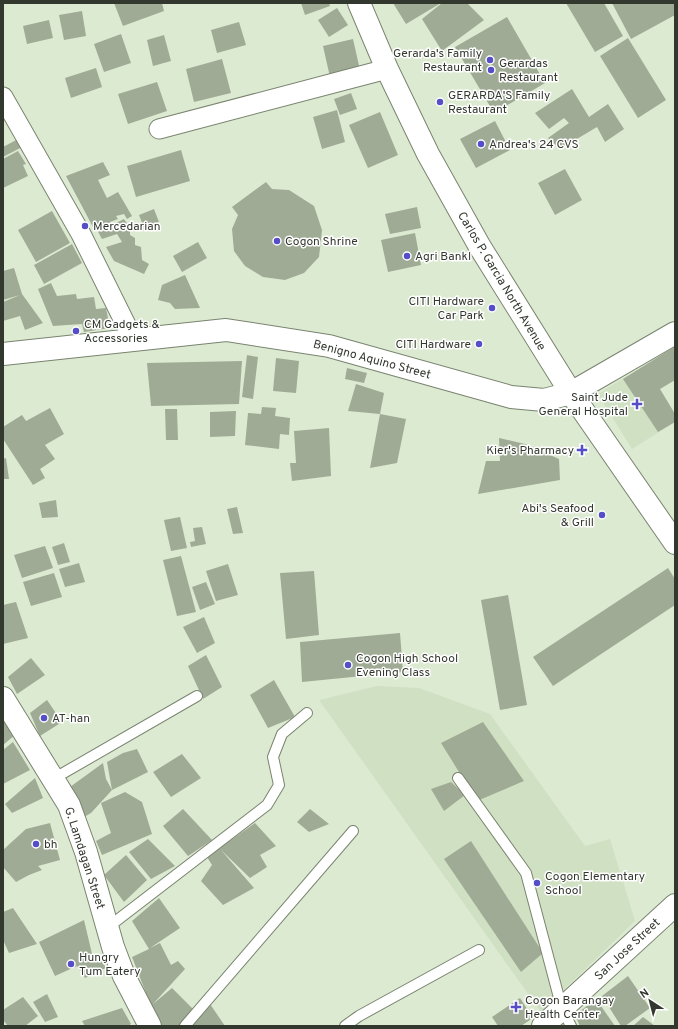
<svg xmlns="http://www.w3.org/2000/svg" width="678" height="1029" viewBox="0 0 678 1029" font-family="Overpass,sans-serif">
<rect width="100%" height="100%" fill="#ddead2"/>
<g fill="#d0e0c2">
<path d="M674,347L675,380L660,389L675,414V422L632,449L598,394Z"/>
<path d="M377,686L419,688L490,714L585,846L610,839L635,921L541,1012L319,700Z"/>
</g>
<g fill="#a0ab95">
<path d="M114,3H162L164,11L123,26Z"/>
<path d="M301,3H329L330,6L305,15Z"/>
<path d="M393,3H441L406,24Z"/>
<path d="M442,3H467L484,20L442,51L422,19Z"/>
<path d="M566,3H604L623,36L595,52Z"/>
<path d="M612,3H675V15L631,39Z"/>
<path d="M337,8L348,25L329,37L318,20Z"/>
<path d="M82,11L86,36L64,40L59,15Z"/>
<path d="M507,17L545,83L494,113L455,47Z"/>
<path d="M49,20L53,38L27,44L23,26Z"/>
<path d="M239,22L246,45L217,53L211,30Z"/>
<path d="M121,34L131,63L104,72L94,44Z"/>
<path d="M164,35L171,61L153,66L147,40Z"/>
<path d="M628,38L666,100L638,118L600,56Z"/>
<path d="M353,39L360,70L330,77L323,46Z"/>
<path d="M222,59L231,93L194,102L186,69Z"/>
<path d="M96,68L102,87L71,98L65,78Z"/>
<path d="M157,82L167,111L128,124L118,94Z"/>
<path d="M572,89L589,117L608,104L624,129L605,142L597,127L560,149L548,138L569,123L564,118L549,129L535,113Z"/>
<path d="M351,93L357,109L340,115L334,99Z"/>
<path d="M337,110L345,142L322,149L313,117Z"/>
<path d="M380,112L398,155L368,168L349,125Z"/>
<path d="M495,121L510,150L476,168L460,139Z"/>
<path d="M20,138L24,146L3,157V147Z"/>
<path d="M181,150L190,181L136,197L127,166Z"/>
<path d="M18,151L26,164L23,165L28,176L3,188V159Z"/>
<path d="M103,162L110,175L98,180L107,198L118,192L132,216L127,219L124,214L116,216L118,219L110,222L112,225L124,219L130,228V235L135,238V245L141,247L142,260L149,264L144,274L114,261L106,247L122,242L117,234L102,239L96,228L94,229L66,176Z"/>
<path d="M565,169L582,200L555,215L538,183Z"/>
<path d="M266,182L272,189L289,190L314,206L322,230L319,257L304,273L285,280L263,277L245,266L234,251L232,229L238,215L232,207Z"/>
<path d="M417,207L421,228L390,234L385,214Z"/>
<path d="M154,209L159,222L144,228L139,215Z"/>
<path d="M52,211L70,243L36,262L18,230Z"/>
<path d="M415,233L421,265L388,272L381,240Z"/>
<path d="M198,242L207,258L182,272L173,256Z"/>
<path d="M72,244L82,263L44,284L34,265Z"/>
<path d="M14,268L22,294L43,323L25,330L20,316L3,321V302L20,295L3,300V271Z"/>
<path d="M185,275L200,308L175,309L170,303L158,300L162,285Z"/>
<path d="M51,283L57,296L76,294L77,299L94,297L96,309L106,308L110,328L84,332L82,324L53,326L38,289Z"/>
<path d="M674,347L675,380L660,389L675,414V422L658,432L623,379Z"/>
<path d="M247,355L258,357L253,399L242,397Z"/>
<path d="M276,358L299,361L296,393L273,391Z"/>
<path d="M242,361L239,404L151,406L147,363Z"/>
<path d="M347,368L367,373L364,383L345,379Z"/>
<path d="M356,384L384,393L380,414L348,411Z"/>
<path d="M262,407L276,408L275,416L290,418L289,435L280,434L279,449L245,445L248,413L261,414Z"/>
<path d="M50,408L64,434L45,445L55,459L40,469L45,478L33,485L3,439V427L22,415L26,421Z"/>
<path d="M165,409H177L178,440H166Z"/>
<path d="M236,411L235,436L210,437V412Z"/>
<path d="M380,414L406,419L397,463L370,468Z"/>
<path d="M329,428L331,476L292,481L290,463H296L294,431Z"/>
<path d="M499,438L525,444L559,459L560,480L478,494L486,461H500Z"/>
<path d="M6,458L9,479H3V459Z"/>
<path d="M56,500L58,517L42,518L39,503Z"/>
<path d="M237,507L243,533L233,534L227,509Z"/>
<path d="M180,517L187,548L171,551L164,520Z"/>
<path d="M202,527L206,544L191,547L190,542L195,541L193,528Z"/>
<path d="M64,543L70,562L58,565L52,547Z"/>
<path d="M45,546L53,568L22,578L14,555Z"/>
<path d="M181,556L196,612L177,616L163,560Z"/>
<path d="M79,563L85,582L65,587L59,569Z"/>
<path d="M228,564L238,595L216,601L206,571Z"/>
<path d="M668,568L675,579V605L553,686L533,657Z"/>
<path d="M314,571L319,635L286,639L280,573Z"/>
<path d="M54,573L62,597L31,606L23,582Z"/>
<path d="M206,582L215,604L200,610L192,587Z"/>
<path d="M508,595L527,705L500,710L481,600Z"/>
<path d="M16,602L28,638L3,644V605Z"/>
<path d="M204,617L215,643L197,653L183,627Z"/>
<path d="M400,633L403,672L302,682L300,642Z"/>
<path d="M206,655L222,687L203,699L188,666Z"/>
<path d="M31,658L45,675L17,694L8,677Z"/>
<path d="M274,680L295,717L268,728L250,695Z"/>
<path d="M47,700L62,722L40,736L30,713Z"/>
<path d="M3,721L15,735L3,745Z"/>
<path d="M483,722L524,781L477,801L441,743Z"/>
<path d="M13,742L30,770L3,784V750Z"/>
<path d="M137,749L148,772L112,790L91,813L84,817L70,787L103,763L106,779L112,790L107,762L123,753Z"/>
<path d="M182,754L201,778L171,797L153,772Z"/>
<path d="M35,778L43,798L12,813L5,804Z"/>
<path d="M451,782L465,795L444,811L431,789Z"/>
<path d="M125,792L142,802L152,834L102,855L96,841L111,833L101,803Z"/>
<path d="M183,809L212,840L188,856L163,826Z"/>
<path d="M310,809L329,824L309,832L297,822Z"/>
<path d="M50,823L60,860L38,866L42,870L29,875L16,882L3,867V850L26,829Z"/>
<path d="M255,823L276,846L260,855L267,867L250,878L221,850L254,888L223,905L201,881L212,865L207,857Z"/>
<path d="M148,839L175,866L151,879L129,852Z"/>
<path d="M471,841L543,953L521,972L444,859Z"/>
<path d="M126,855L147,880L124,902L104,875Z"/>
<path d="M159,898L180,928L150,948L160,943L171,965L178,961L185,969L153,1004L172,988L193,1009L180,1026H162L151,1006L132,957L149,949L132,921Z"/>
<path d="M13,908L37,944L9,953L3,940V912Z"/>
<path d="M84,920L93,958L98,955L106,968L85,978L77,966L55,976L39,942Z"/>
<path d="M628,976L650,1008L625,1026H621L602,996Z"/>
<path d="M47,994L58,1017L45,1022L33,1002Z"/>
<path d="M23,997L38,1016L25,1026H8L3,1020V1010Z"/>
<path d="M520,998L533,1018L521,1026H498L492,1017Z"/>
<path d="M596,999L615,1026H580L575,1015Z"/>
<path d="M210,1004L225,1026H188Z"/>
<path d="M122,1008L131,1024L128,1026H85L82,1021Z"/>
<path d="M643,1017L655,1026H633Z"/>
</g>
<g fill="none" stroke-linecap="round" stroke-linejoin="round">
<g stroke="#79846f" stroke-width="12">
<g id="service">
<path d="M458,778L526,873L562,1009L571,1026"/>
<path d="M53,779L197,696"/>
<path d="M107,928L267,805L279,785L273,757L282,734L307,713"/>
<path d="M185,1026L353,831"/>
<path d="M345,1026L359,1016L479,950"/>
</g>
</g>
<g stroke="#79846f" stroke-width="21">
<g id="minor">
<path d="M3,97L81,234L133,339"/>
<path d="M159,129L387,69"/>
</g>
</g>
<g stroke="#79846f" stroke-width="24">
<g id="tertiary">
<path d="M3,698L69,805L86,852L113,947L124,976L150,1026"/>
<path d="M543,1026L675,905"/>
</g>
</g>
<g stroke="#79846f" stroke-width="24">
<path id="secondary" d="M3,354L226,330L329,346L511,397L544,400L571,393L675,333"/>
</g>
<g stroke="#79846f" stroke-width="24">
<path id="primary" d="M359,3L387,69L428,154L480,247L571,393L675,543"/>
</g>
<use href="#service" stroke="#fff" stroke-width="10"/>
<use href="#minor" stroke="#fff" stroke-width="19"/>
<use href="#tertiary" stroke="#fff" stroke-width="22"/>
<use href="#secondary" stroke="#fff" stroke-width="22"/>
<use href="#primary" stroke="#fff" stroke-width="22"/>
</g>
<g fill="#554ec6" stroke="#fff" stroke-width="1.5">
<circle cx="490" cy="60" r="4"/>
<circle cx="491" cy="70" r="4"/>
<circle cx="440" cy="102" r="4"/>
<circle cx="481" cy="144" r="4"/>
<circle cx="85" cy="226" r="4"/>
<circle cx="277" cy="241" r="4"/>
<circle cx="407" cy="256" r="4"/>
<circle cx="492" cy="308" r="4"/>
<circle cx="76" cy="331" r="4"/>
<circle cx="479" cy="344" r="4"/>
<path d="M635 398h4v4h4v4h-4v4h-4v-4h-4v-4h4z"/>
<path d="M580 444h4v4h4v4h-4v4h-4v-4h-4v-4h4z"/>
<circle cx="602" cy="515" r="4"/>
<circle cx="348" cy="665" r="4"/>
<circle cx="44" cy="718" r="4"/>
<circle cx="36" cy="844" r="4"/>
<circle cx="537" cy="883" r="4"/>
<circle cx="71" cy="964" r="4"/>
<path d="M514 1001h4v4h4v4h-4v4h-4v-4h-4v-4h4z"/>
</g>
<g text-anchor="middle" stroke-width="3" stroke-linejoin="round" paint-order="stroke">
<g font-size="12" fill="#33382f" stroke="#fff" text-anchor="start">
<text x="482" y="57" text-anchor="end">Gerarda's Family<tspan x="482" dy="14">Restaurant</tspan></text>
<text x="499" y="67">Gerardas<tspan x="499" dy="14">Restaurant</tspan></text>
<text x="448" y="99">GERARDA'S Family<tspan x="448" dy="14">Restaurant</tspan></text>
<text x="489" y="148">Andrea's 24 CVS</text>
<text x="93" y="230">Mercedarian</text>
<text x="285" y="245">Cogon Shrine</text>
<text x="415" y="260">Agri Bankl</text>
<text x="484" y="305" text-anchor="end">CITI Hardware<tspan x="484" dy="14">Car Park</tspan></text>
<text x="84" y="328">CM Gadgets &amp;<tspan x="84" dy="14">Accessories</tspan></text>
<text x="471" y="348" text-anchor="end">CITI Hardware</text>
<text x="628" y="401" text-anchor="end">Saint Jude<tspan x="628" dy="14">General Hospital</tspan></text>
<text x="574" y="454" text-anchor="end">Kier's Pharmacy</text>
<text x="594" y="512" text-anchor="end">Abi's Seafood<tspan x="594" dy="14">&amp; Grill</tspan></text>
<text x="356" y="662">Cogon High School<tspan x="356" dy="14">Evening Class</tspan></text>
<text x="52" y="722">AT-han</text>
<text x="44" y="848">bh</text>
<text x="545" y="880">Cogon Elementary<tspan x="545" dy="14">School</tspan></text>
<text x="79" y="961">Hungry<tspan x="79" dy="14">Tum Eatery</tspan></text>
<text x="525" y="1004">Cogon Barangay<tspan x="525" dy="14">Health Center</tspan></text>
</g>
<g font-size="12" fill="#33382f" stroke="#fff">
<text transform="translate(502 281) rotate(59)" y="4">Carlos P. Garcia North Avenue</text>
<text transform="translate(372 359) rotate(15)" y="4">Benigno Aquino Street</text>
<text transform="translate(85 858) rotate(72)" y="4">G. Lamdagan Street</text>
<text transform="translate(627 949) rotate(-43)" y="4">San Jose Street</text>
</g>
</g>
<rect width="678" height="1029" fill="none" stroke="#33382f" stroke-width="8"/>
<g transform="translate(650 1001) rotate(324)" stroke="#ffffff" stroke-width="3" paint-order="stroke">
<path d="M0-3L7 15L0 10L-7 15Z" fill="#33382f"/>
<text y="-6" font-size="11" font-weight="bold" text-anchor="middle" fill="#33382f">N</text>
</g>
</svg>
